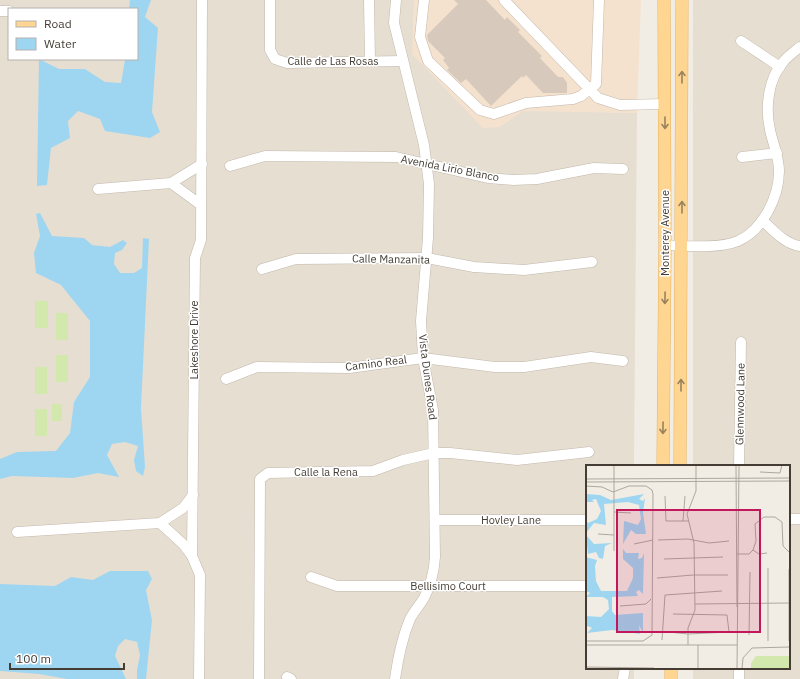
<svg xmlns="http://www.w3.org/2000/svg" width="800" height="679" viewBox="0 0 800 679" font-family="'IBM Plex Sans',sans-serif">
<rect width="100%" height="100%" fill="#f2ede4"/>
<g fill="#e7ded2" fill-rule="evenodd">
<path d="M0,0H414L413,54L499,127L523,110L637,113L634,466H587V668H634V679H0ZM9,9H137V59H9Z"/>
<path d="M693,0H800V679H693V668H789V466H693Z"/>
</g>
<path fill="#f5e2ce" d="M414,0H641L637,113L523,111L499,127L483,128L412,54Z"/>
<g fill="#d2e8ac">
<rect x="35" y="301" width="13" height="27"/>
<rect x="56" y="313" width="12" height="27"/>
<rect x="56" y="355" width="12" height="27"/>
<rect x="35" y="367" width="12" height="27"/>
<rect x="52" y="404" width="10" height="17"/>
<rect x="35" y="409" width="12" height="27"/>
</g>
<g fill="#9ed6f1">
<path d="M130,0H151L145,17L158,28L152,112L160,132L150,138L105,131L100,119L78,111L68,121L70,138L51,148L47,185L37,186L39,59L59,69H85L105,82L121,83L125,60L137,59V9H129Z"/>
<path d="M40,213L52,236L84,238L92,245L110,247L123,240L127,243L122,250L115,253L114,264L120,273H134L142,268L143,238L149,239L141,408L145,467L143,476L136,471L134,460L138,446L125,442L112,444L107,455L119,477L98,473L73,478L12,476L0,479V459L17,452L56,451L70,433L74,402L90,377V321L61,285L36,273L34,253L40,236L36,214Z"/>
<path d="M110,571H148L152,579L146,590L152,620L146,679H137V670L140,655L137,642L125,639L118,646L115,656L126,679H67L39,674L0,671V584L55,586L71,577L93,580Z"/>
</g>
<path fill="#d7cabc" d="M454,0H486L505,20L507,17L520,30L518,32L542,56L540,58L558,77H563L567,83V93H543L526,75L523,78L522,76L491,106L466,79L461,83L447,70L449,68L443,60L445,58L428,41L427,35L458,4Z"/>
<g fill="none" stroke-linecap="round" stroke-linejoin="round">
<g stroke="#c1b7aa" stroke-width="11">
<g id="minor">
<path d="M270,0V50L275,59L287,63L402,61"/>
<path d="M369,0L370,61"/>
<path d="M424,0L420,37L428,61L480,110L494,114L526,103L573,99L581,96L596,84L599,0"/>
<path d="M504,0L598,98L620,105L665,104"/>
<path d="M0,11H9"/>
<path d="M741,41L780,67"/>
<path d="M742,157L777,153"/>
<path d="M230,166L265,156L396,157L488,178L513,180L537,179L594,168L623,169"/>
<path d="M171,183L201,205"/>
<path d="M98,189L171,183L202,164"/>
<path d="M762,220C773,230 785,244 800,246"/>
<path d="M665,245C685,246 719,249 738,241C763,230 779,197 779,171C779,157 773,144 770,130C765,108 768,78 784,61C788,56 795,51 800,47"/>
<path d="M262,269L296,259L427,258L474,267L524,270L592,262"/>
<path d="M226,379L257,367L349,368L423,358L495,367H524L591,357L623,361"/>
<path d="M739,466L741,342"/>
<path d="M789,519H800"/>
<path d="M435,520H587"/>
<path d="M160,523L183,544L192,556"/>
<path d="M17,532L160,523L183,508L193,495"/>
<path d="M311,577L337,586H587"/>
<path d="M739,668V679"/>
<path d="M287,677L291,679"/>
<path d="M199,679L200,575L192,556L195,258L201,240L202,0"/>
<path d="M259,679L260,479L268,473L373,471L403,460L434,453H450L517,460L589,452"/>
<path d="M395,679C398,658 402,638 410,619C414,611 420,605 424,598C431,585 434,572 435,557L433,410L423,358L421,321L428,238L429,184L424,145L394,23L396,0"/>
<path d="M623,679L625,668"/>
</g>
</g>
<g stroke="#e5b25f" stroke-width="13">
<g id="major">
<path d="M663,466L665,245L664,0"/>
<path d="M680,466L682,0"/>
<path d="M671,668V679"/>
</g>
</g>
<use href="#minor" stroke="#fff" stroke-width="10"/>
<use href="#major" stroke="#ffd691" stroke-width="12"/>
</g>
<defs><path id="oneway-shaft" d="M-6 0H5M1.5-3L5.5 0L1.5 3" fill="none" stroke-width="1.6" stroke-linecap="round" stroke-linejoin="round"/></defs>
<g stroke="#99825e">
<use href="#oneway-shaft" transform="translate(682 77) rotate(-90)"/>
<use href="#oneway-shaft" transform="translate(665 123) rotate(90)"/>
<use href="#oneway-shaft" transform="translate(682 207) rotate(-90)"/>
<use href="#oneway-shaft" transform="translate(665 298) rotate(91)"/>
<use href="#oneway-shaft" transform="translate(681 385) rotate(-90)"/>
<use href="#oneway-shaft" transform="translate(663 428) rotate(91)"/>
</g>
<g text-anchor="middle" stroke-width="3" stroke-linejoin="round" paint-order="stroke">
<g font-size="11" fill="#453d34" stroke="#fff">
<text x="333" y="65">Calle de Las Rosas</text>
<text transform="translate(450 168) rotate(11)" y="4">Avenida Lirio Blanco</text>
<text transform="translate(665 233) rotate(-90)" y="4">Monterey Avenue</text>
<text transform="translate(391 259) rotate(1)" y="4">Calle Manzanita</text>
<text transform="translate(194 340) rotate(-90)" y="4">Lakeshore Drive</text>
<text transform="translate(376 363) rotate(-7)" y="4">Camino Real</text>
<text transform="translate(428 377) rotate(83)" y="4">Vista Dunes Road</text>
<text transform="translate(740 404) rotate(-89)" y="4">Glennwood Lane</text>
<text x="326" y="476">Calle la Rena</text>
<text x="511" y="524">Hovley Lane</text>
<text x="448" y="590">Bellisimo Court</text>
</g>
</g>
<g transform="translate(586 465)">
<rect width="204" height="204" fill="#f2ede4"/>
<path d="M170,191H204V204H165V198Z" fill="#d2e8ac"/>
<path d="M0,29L14,30L25,35L58,29L53,34L57,36L59,33L57,48L60,69H50L45,65L37,79L38,56L52,60L55,54L53,40L42,37L18,39L20,60L8,58L0,68V56L2,58L11,54L15,46L10,34L6,35L8,37H0ZM0,70L8,79L26,78L19,81L17,94L13,93L10,87L2,89ZM37,84L40,88H53L52,94L56,93L58,88L57,129L53,125L50,127L52,131L26,132V146L29,150L57,148V168L53,160L54,169L26,165L1,168L6,163L2,161L0,163V151L15,152L23,144L22,135L17,132H0L4,128L0,126V92L11,95L9,101L10,116L15,126H41L47,113V103L37,94Z" fill="#9ed6f1"/>
<path fill="none" stroke="#ada79e" stroke-width="1" d="M28,0V86M150,0L151,142M174,7L194,8L196,0M0,14L204,13M0,17L204,16M0,21L16,22L27,27L43,21H60L66,25L67,29L66,170L57,176H0M79,31L80,56H103M28,47L45,48M97,56L99,31M12,69L28,70M72,75L102,74L123,78L143,76M48,79L67,75M167,85L173,89L181,88M151,89H163L167,85L170,76L169,59L178,52H189L196,57L197,81L204,88M78,94L137,92M71,113L107,110H142M109,139L204,138M34,141L60,139L65,134M82,167L102,169L143,167L141,150L87,149M163,170L164,107M76,175L79,130L136,126M182,176V103M203,176V104M0,180H151M102,180V163L109,145L108,78L101,49L110,26V0M0,202L68,203M112,204V180M151,204L153,0M156,204L157,193L166,183L204,182"/>
<path fill="#c2185b" fill-opacity="0.15" stroke="#c2185b" stroke-width="2" d="M31,45H174V167H31Z"/>
<rect width="204" height="204" fill="none" stroke="#453d34" stroke-width="2"/>
</g>
<rect x="8" y="8" width="130" height="52" fill="#ffffff" stroke="#b5b1ae"/>
<rect x="16" y="21" width="20" height="6" fill="#ffd691" stroke="#b5b1ae"/>
<text x="44" y="28" font-size="12" fill="#453d34">Road</text>
<rect x="16" y="38" width="20" height="12" fill="#9ed6f1" stroke="#b5b1ae"/>
<text x="44" y="48" font-size="12" fill="#453d34">Water</text>
<path d="M10 663v6h114v-6" fill="none" stroke="#453d34" stroke-width="2"/>
<text x="16" y="663" font-size="12" fill="#453d34" stroke="#ffffff" stroke-width="3" paint-order="stroke">100 m</text>
</svg>
